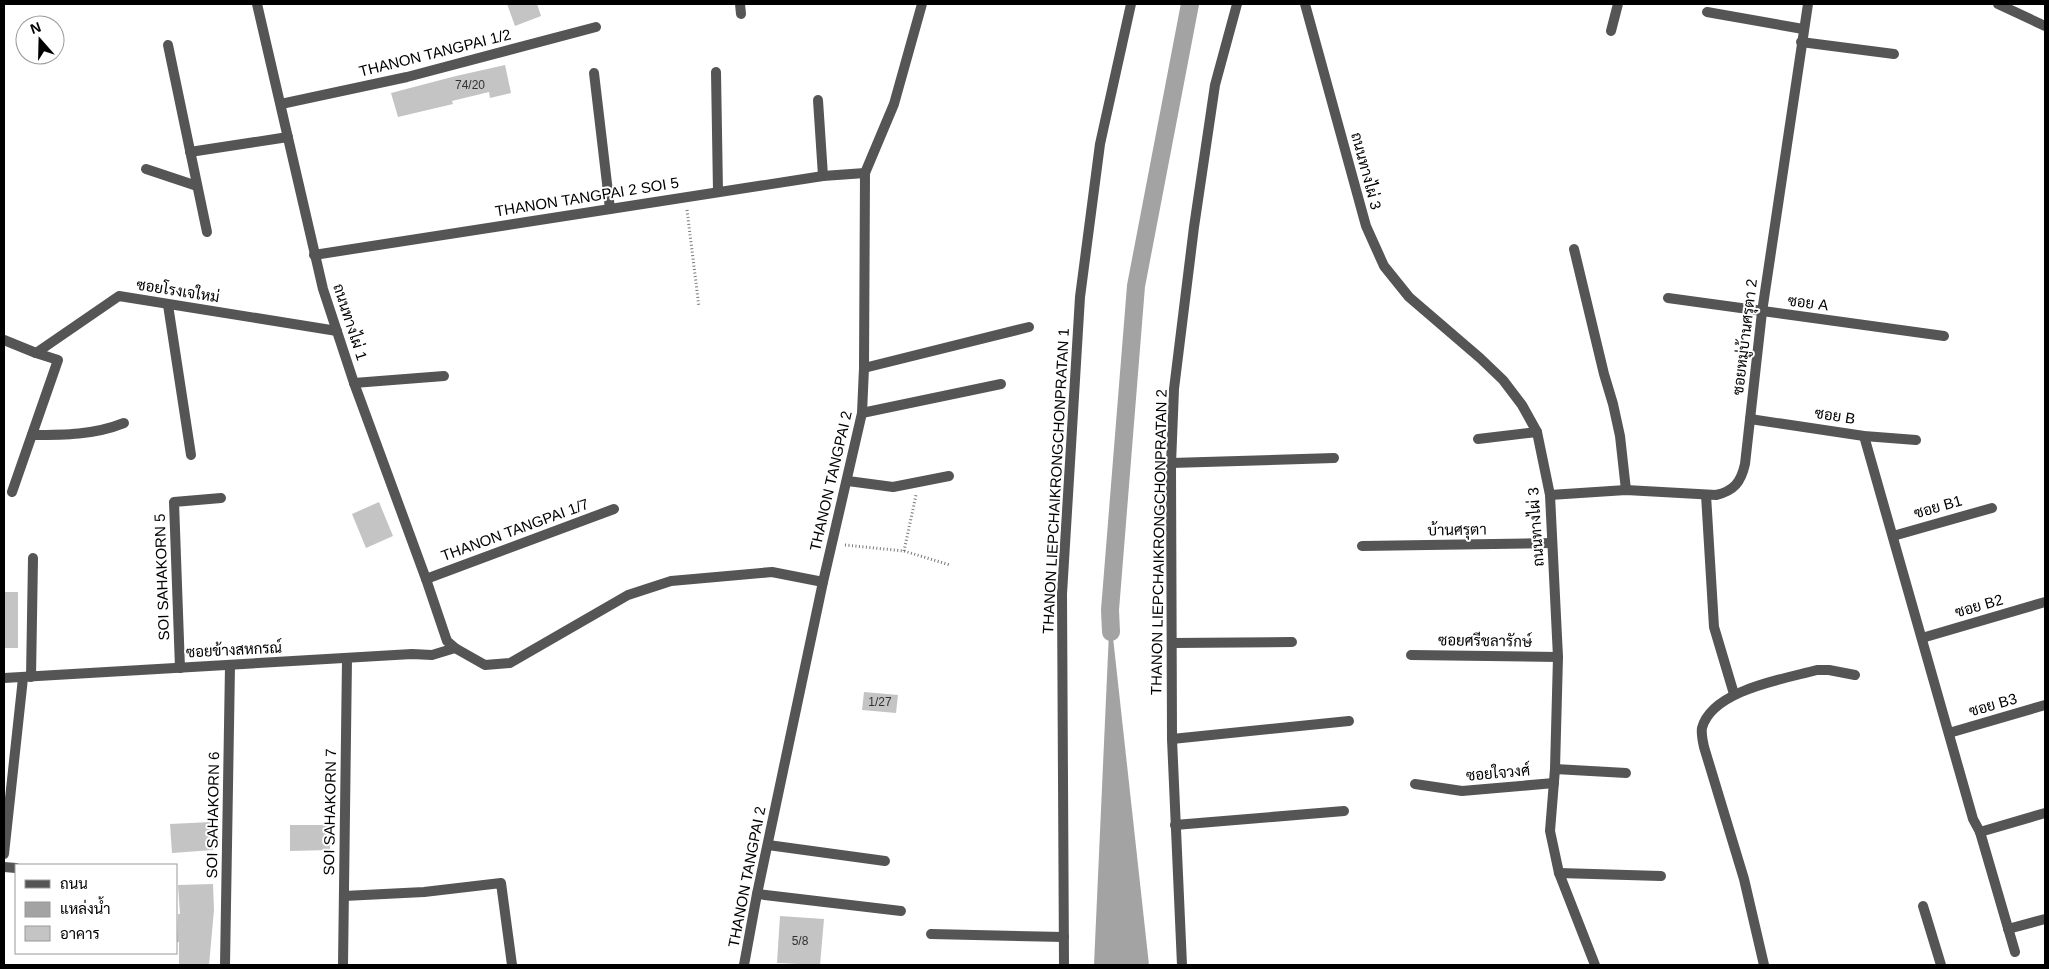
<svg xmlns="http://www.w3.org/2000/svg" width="2049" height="969" viewBox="0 0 2049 969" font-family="Helvetica,Sarabun,sans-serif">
<rect width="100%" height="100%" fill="#fff"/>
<path fill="#a3a3a3" d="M1110,610L1149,965H1094Z"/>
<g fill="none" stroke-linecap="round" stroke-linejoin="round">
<path stroke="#a3a3a3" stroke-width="18" d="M1111,632L1110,610L1136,286L1190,4"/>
</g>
<g fill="#c4c4c4">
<path d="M507,4H537L541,16L515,26Z"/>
<path d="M505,65L511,93L490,98L489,92L452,101L453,104L398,117L391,93L456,76Z"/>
<path d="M379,502L393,536L366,548L352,514Z"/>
<rect x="4" y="592" width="14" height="56"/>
<path d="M864,692L898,695L896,713L862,710Z"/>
<path d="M211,822L213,850L172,853L170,824Z"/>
<path d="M290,825H330V850L290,851Z"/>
<path d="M213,884L214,910L209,965H179V942H177L178,914H180L178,885Z"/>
<path d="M780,916L824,919L820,965L777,963Z"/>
</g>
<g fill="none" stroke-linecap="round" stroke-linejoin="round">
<g stroke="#777" stroke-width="3" stroke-dasharray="1 2.5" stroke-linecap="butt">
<path d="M687,210L699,307"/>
<path d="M845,545L904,551L950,565"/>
<path d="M904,551L916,495"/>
</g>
<g stroke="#555" stroke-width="10">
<path d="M740,4L741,14"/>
<path d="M1305,4L1366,226L1384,266L1409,297L1480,358L1503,380L1522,405L1537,432L1550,495L1558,657L1555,769L1550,831L1559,873L1595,965"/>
<path d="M1998,4L2045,26"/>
<path d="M1707,12L1803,29"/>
<path d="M1611,31L1618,4"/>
<path d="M1801,42L1894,54"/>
<path d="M168,45L207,232"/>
<path d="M716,72L718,192"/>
<path d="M594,73L610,209"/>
<path d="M818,100L823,176"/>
<path d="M281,104L407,77L596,27"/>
<path d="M190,152L288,137"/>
<path d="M146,169L197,186"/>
<path d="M1574,249L1604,374L1613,404L1620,436L1626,490"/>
<path d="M314,255L823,176L865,173"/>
<path d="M1668,298L1944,336"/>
<path d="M168,305L191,455"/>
<path d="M4,340L36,353L58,360L12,492"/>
<path d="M36,353L119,296L337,331"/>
<path d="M864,368L1029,327"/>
<path d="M354,383L444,376"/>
<path d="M862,413L1001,384"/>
<path d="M1750,419L1864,436L1916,440"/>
<path d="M32,435C64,435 94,435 124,423"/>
<path d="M1864,436L1973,819L1980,832L2015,952"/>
<path d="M1478,439L1537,432"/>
<path d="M1171,463L1334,458"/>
<path d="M848,481L893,487L949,476"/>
<path d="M1550,495L1626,490L1716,495C1734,491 1741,482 1745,464L1762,312L1808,4"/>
<path d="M1706,495L1714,627L1734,694"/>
<path d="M1893,536L1992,508"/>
<path d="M1362,546L1552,543"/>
<path d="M426,579L614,509"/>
<path d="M1922,638L2045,602"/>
<path d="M1172,643L1292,642"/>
<path d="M455,648L485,665L510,663L628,595L671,581L772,572L823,582"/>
<path d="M1411,655L1558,657"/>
<path d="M180,668L174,502L221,498"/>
<path d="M31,677L33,558"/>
<path d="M4,678L412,654L432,655L455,648L447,641L426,579L354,383L323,289L257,4"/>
<path d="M1949,733L2045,705"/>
<path d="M1172,739L1349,721"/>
<path d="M1555,769L1626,773"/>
<path d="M1415,784L1462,791L1554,783"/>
<path d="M1175,825L1344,811"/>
<path d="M1980,832L2045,813"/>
<path d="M768,845L885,861"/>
<path d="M4,854L23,678"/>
<path d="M4,867L16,868"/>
<path d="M1559,873L1661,876"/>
<path d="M757,894L901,911"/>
<path d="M344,896L424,892L501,883L512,965"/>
<path d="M1923,906L1941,965"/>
<path d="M2008,929L2045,919"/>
<path d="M931,934L1064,937"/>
<path d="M225,965L230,666"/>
<path d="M343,965L347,659"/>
<path d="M744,965L757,894L823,582L862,413L864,368L865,173L894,104L922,4"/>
<path d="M1064,965L1062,594L1080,297L1100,144L1131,4"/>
<path d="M1182,965L1172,739L1171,464L1174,389L1194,227L1215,85L1237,4"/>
<path d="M1764,965L1744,879L1704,747C1703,742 1701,734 1702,728C1712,690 1784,679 1817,670H1829L1855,675"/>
</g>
</g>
<g text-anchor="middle" stroke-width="4" stroke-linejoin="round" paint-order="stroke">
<g font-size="12" fill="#313131">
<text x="470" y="89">74/20</text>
<text x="880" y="706">1/27</text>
<text x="800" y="945">5/8</text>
</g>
<g font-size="15" fill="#000" stroke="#fff">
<text transform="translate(435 53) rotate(-14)" y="5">THANON TANGPAI 1/2</text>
<text transform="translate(1366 171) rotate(75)" y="5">ถนนทางไผ่ 3</text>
<text transform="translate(587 197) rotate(-9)" y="5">THANON TANGPAI 2 SOI 5</text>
<text transform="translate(178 291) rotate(9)" y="5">ซอยโรงเจใหม่</text>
<text transform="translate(1808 303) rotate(7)" y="5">ซอย A</text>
<text transform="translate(350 322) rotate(72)" y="5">ถนนทางไผ่ 1</text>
<text transform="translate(1745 337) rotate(-83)" y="5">ซอยหมู่บ้านศรุตา 2</text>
<text transform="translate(1835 416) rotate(9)" y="5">ซอย B</text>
<text transform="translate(831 481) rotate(-77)" y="5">THANON TANGPAI 2</text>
<text transform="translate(1056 481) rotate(-87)" y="5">THANON LIEPCHAIKRONGCHONPRATAN 1</text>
<text transform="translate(1938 507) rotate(-16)" y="5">ซอย B1</text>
<text transform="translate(1536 527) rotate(-94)" y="5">ถนนทางไผ่ 3</text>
<text transform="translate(515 530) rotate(-20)" y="5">THANON TANGPAI 1/7</text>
<text transform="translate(1457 530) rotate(-1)" y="5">บ้านศรุตา</text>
<text transform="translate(1159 542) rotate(-89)" y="5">THANON LIEPCHAIKRONGCHONPRATAN 2</text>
<text transform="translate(162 577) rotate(-92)" y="5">SOI SAHAKORN 5</text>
<text transform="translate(1979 606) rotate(-16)" y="5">ซอย B2</text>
<text transform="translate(1485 641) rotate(1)" y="5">ซอยศรีชลารักษ์</text>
<text transform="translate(234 650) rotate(-3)" y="5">ซอยข้างสหกรณ์</text>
<text transform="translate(1993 705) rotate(-16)" y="5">ซอย B3</text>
<text transform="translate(1498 773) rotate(-5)" y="5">ซอยใจวงศ์</text>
<text transform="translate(330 812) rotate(-89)" y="5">SOI SAHAKORN 7</text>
<text transform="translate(213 815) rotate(-89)" y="5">SOI SAHAKORN 6</text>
<text transform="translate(747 877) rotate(-79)" y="5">THANON TANGPAI 2</text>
</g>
</g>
<rect width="2049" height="969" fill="none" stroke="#000000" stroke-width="10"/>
<rect x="15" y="864" width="162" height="90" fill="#ffffff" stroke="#999999"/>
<rect x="25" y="880" width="25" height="8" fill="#555555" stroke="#999999"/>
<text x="60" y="889" font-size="15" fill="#000000">ถนน</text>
<rect x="25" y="902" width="25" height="15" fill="#a3a3a3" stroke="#999999"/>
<text x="60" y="914" font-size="15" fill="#000000">แหล่งน้ำ</text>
<rect x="25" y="926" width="25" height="15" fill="#c4c4c4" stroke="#999999"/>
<text x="60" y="939" font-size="15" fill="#000000">อาคาร</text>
<g transform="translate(40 40) rotate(340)"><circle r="24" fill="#ffffff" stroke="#999999"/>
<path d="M0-4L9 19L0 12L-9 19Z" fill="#000000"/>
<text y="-8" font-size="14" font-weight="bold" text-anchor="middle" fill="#000000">N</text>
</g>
</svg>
